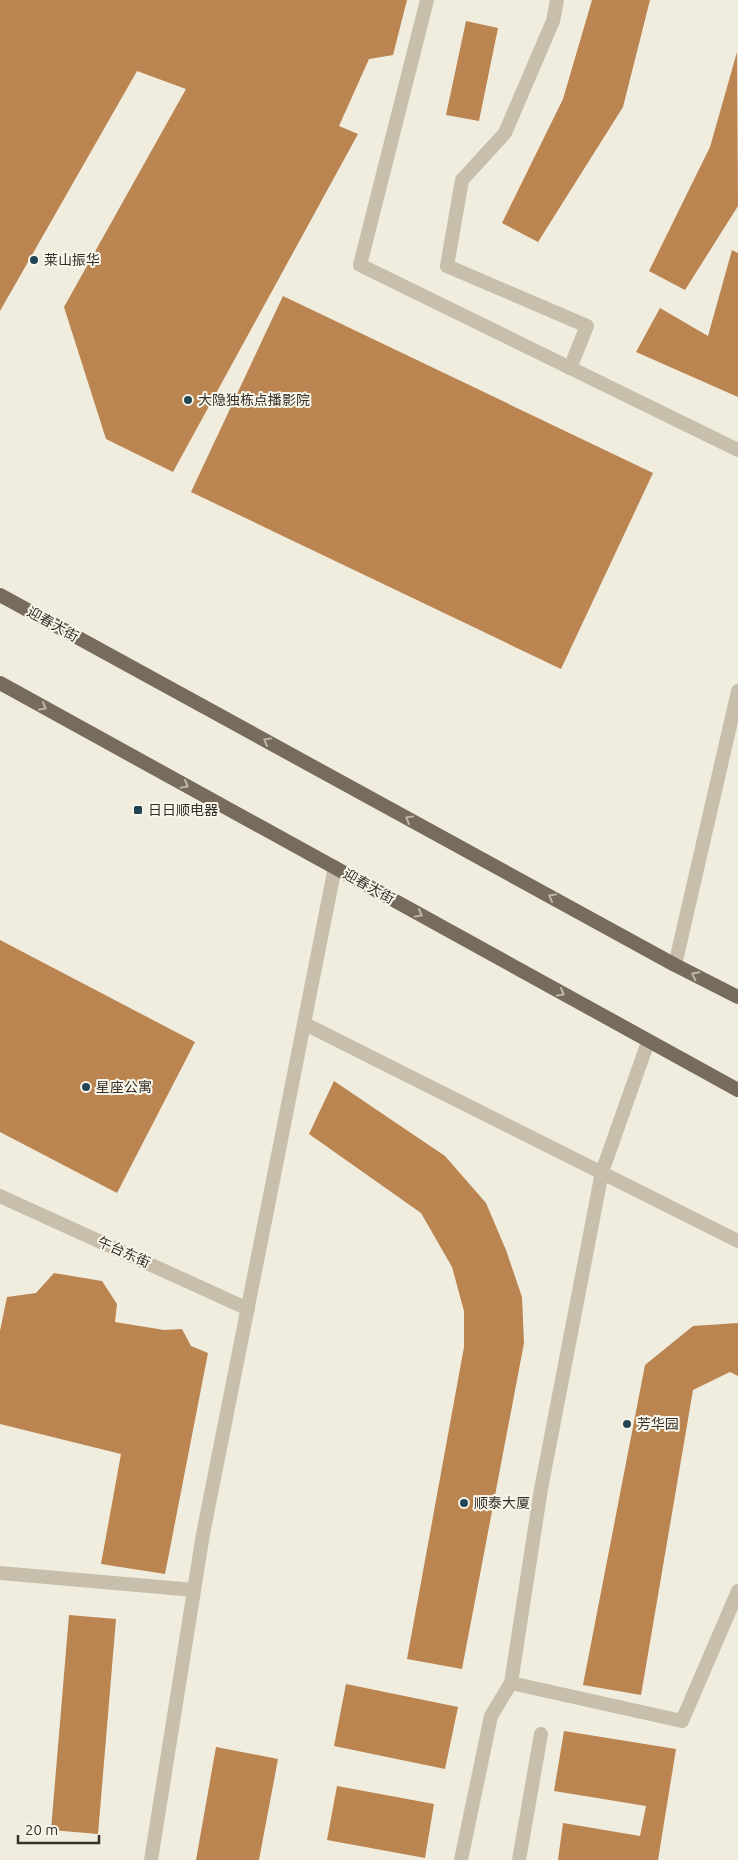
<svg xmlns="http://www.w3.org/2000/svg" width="738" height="1860" viewBox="0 0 738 1860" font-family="Ubuntu,'Noto Sans SC',sans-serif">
<rect width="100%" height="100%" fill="#f0ecde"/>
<g fill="#bb8551">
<path d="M0,0H407L393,55L369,59L339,126L358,134L173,472L106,439L64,307L186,89L137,71L0,311Z"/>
<path d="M592,0H650L623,107L538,242L502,223L563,99Z"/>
<path d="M466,21L498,28L479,121L446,115Z"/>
<path d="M737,52L738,206L685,290L649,271L710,147Z"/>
<path d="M732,250L738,253V397L636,352L660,308L708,336Z"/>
<path d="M283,296L653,473L561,669L191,492Z"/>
<path d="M0,940L195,1042L117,1193L0,1132Z"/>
<path d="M334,1081L445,1156L486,1203L506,1250L522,1297L524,1343L462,1669L407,1659L464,1347V1311L452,1267L421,1213L309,1134Z"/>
<path d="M54,1273L102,1281L117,1304L115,1322L164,1330L182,1329L191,1346L208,1353L165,1574L101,1564L121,1454L0,1424V1331L7,1297L36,1293Z"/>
<path d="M738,1323V1376L730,1372L693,1390L641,1695L583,1685L645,1365L693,1326Z"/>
<path d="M69,1615L116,1619L98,1834L51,1830Z"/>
<path d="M346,1684L458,1707L445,1769L334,1746Z"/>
<path d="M564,1731L676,1749L658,1860H558L563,1823L640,1836L646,1806L554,1791Z"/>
<path d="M216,1747L278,1759L259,1860H196Z"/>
<path d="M337,1786L434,1804L425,1858L327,1840Z"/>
</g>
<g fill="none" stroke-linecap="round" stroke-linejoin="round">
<g stroke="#c7bfab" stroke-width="14">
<path d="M427,0L360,265L738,450"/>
<path d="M557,0L553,21L505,133L462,180L447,266L587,326L570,368"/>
<path d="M305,1024L738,1241"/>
</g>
<g stroke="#c7bfab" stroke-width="14">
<path d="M675,965L738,691"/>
<path d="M0,1196L248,1309"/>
<path d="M0,1573L194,1590"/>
<path d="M511,1683L682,1721L738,1591"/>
<path d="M151,1860L203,1534L335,867"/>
<path d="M461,1860L491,1716L511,1683L541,1489L602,1172L648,1042"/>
<path d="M519,1860L541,1734"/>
</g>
<g stroke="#766b5c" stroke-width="14">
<path d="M0,595L675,965L738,997"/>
<path d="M0,683L738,1090"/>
</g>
</g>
<defs><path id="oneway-chevron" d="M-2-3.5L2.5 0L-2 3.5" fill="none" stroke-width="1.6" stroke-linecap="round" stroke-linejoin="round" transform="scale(1.25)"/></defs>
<g stroke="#beb7aa">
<use href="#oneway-chevron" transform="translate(43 707) rotate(29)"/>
<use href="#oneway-chevron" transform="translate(267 741) rotate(-151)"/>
<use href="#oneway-chevron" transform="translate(185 785) rotate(29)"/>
<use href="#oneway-chevron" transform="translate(409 819) rotate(-151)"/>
<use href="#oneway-chevron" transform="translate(552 897) rotate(-151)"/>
<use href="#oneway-chevron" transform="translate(419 914) rotate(29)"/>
<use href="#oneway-chevron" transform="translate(695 975) rotate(-153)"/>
<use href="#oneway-chevron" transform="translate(561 993) rotate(29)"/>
</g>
<g fill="#234453" stroke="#f8f5ea" stroke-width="2">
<circle cx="34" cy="260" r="5"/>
<circle cx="188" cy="400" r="5"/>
<rect x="133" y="805" width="10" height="10" rx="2.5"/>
<circle cx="86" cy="1087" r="5"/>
<circle cx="627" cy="1424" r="5"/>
<circle cx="464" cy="1503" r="5"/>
</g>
<g text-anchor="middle" stroke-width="4" stroke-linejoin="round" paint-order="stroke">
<g font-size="14" fill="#353029" stroke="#f8f5ea" text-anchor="start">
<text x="44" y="265">莱山振华</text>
<text x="198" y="405">大隐独栋点播影院</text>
<text x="148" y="815">日日顺电器</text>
<text x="96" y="1092">星座公寓</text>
<text x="637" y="1429">芳华园</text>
<text x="474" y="1508">顺泰大厦</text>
</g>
<g font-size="14" fill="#353029" stroke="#f8f5ea">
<text transform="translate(53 624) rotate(29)" y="5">迎春大街</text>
<text transform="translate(369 886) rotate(29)" y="5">迎春大街</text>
<text transform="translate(124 1252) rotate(24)" y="5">午台东街</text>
</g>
</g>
<path d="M18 1835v8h81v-8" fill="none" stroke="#353029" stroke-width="2.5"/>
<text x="25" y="1835" font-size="15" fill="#353029" stroke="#f8f5ea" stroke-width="4" paint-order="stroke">20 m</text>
</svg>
